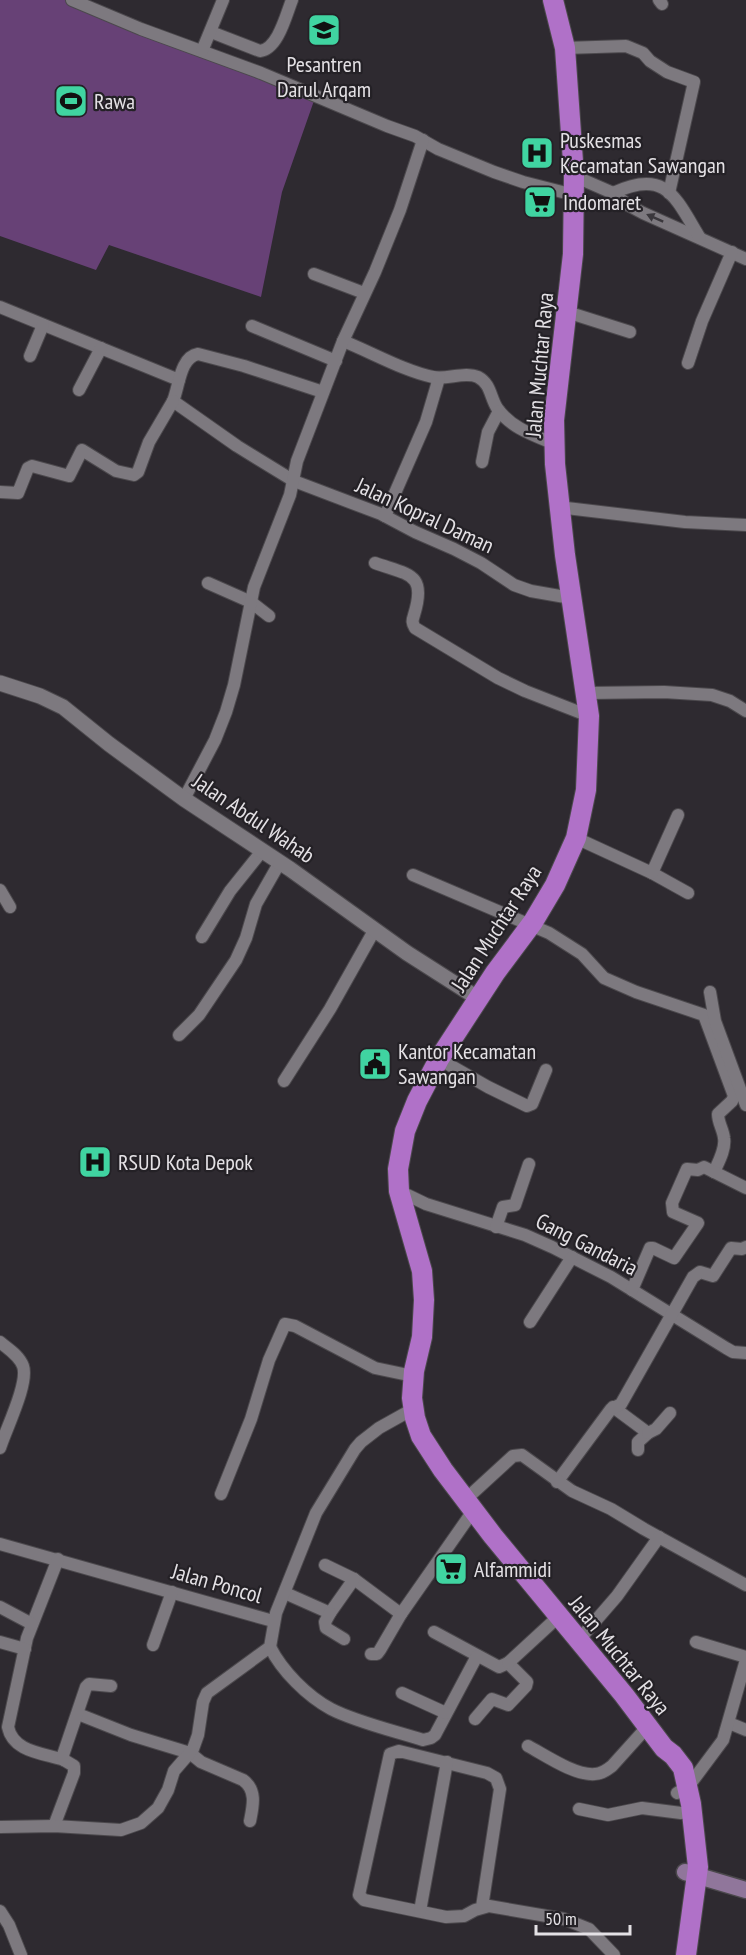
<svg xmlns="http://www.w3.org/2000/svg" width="746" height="1955" viewBox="0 0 746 1955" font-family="'PT Sans Narrow',sans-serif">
<rect width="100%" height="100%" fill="#2e2a30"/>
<path fill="#674176" d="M0,0H73L316,95L282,192L261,297L109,245L96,270L0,236Z"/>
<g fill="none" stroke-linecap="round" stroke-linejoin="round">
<g stroke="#4c494d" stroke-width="14">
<g id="minor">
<path d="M72,0L141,29L261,73L387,126L415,136L438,149L494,172L523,182L574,195"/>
<path d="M659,0L662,4"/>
<path d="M211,32L260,51C278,49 286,15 292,0"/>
<path d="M565,48L626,46L643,53L650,61L667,72L694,82L669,193"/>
<path d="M202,51L223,0"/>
<path d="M574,176L613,193L628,205L643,213L746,259"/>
<path d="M613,193C666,168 675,197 700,238"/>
<path d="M314,274L364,293"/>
<path d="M0,307L179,380"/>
<path d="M567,312L630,332"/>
<path d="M252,326L336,361"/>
<path d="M343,341C371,352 404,371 433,377C447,380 465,371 478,377C491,384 490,397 497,408C511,428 533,435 555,444"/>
<path d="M30,356L43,325"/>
<path d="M688,363L702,321L732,252"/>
<path d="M79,390L101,348"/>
<path d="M323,392L244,366L198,354C180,357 179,387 173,401L237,446L294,481L381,514L415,532L454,549L481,563L514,585L531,591L571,598"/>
<path d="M482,462L488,432L499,411"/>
<path d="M0,492L18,493L28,468L32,466L69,476L82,450L116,471L134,475L138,472L149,442L173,401"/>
<path d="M558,507L685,522L746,525"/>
<path d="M385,516L426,422L439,378"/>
<path d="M375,563C409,575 427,573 414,615C412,621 412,623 415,628L498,678L525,691L589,716"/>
<path d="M208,583L251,602L269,616"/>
<path d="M586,693L664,692L712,695L730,701L746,711"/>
<path d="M184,799L215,740L226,712L234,685L254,587L290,495L297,461L343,341L375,272L400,210L423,140"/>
<path d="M576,838L652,873L688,893"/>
<path d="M652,873L678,815"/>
<path d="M413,875L549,933L582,954L604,978L636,992L704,1015L734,1096L732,1101L718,1114C718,1123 723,1129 724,1138C726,1149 718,1163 714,1172"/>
<path d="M0,890L10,907"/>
<path d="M202,937L230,891L262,851"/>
<path d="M710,992L715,1021L746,1105"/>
<path d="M179,1035L199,1015L236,960L246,938L256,904L280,862"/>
<path d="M439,1059L488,1087L527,1106L532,1104L546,1070"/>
<path d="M284,1081L330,1009L375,929"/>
<path d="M399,1191L426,1204L525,1235L552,1247L611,1277L726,1348L733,1352L746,1353"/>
<path d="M496,1227L503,1207L515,1205L529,1164"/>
<path d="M632,1290L650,1248H653L674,1258L698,1223L673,1212L672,1203L687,1169L698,1170L704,1167L746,1188"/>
<path d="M530,1322L572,1257"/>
<path d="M0,1342C8,1349 19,1355 23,1366C29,1383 6,1429 0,1448"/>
<path d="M613,1407L648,1433L638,1442V1450"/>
<path d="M648,1433L656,1429L670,1413"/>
<path d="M557,1482L611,1409L621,1404L693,1277L700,1272L713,1276L731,1248L742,1249L746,1247"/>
<path d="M221,1494L251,1419L269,1360L285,1324L295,1326L375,1368L413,1376"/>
<path d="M465,1500L513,1456L522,1455L572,1491L611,1509L644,1529L746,1585"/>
<path d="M0,1544L273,1621"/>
<path d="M58,1559L27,1638L8,1727C13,1752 43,1753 64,1760"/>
<path d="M325,1565L354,1579L401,1614"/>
<path d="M285,1593L330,1613L354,1579"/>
<path d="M0,1607L32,1624"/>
<path d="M330,1613L325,1622L326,1628L344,1639"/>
<path d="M434,1632L499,1667L508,1663L527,1682L526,1686L508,1705L492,1699L475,1719"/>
<path d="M578,1641L617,1596L659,1537"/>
<path d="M0,1642L25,1649"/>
<path d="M696,1642L746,1657"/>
<path d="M153,1645L172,1592"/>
<path d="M270,1647C282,1671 307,1696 331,1709C356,1722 395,1731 423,1740L431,1738L435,1735L477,1656"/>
<path d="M371,1654H377L380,1650L401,1614L473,1511"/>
<path d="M508,1663L558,1617"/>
<path d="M402,1693L446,1713"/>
<path d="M78,1714L131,1735L190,1753L201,1762L243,1780C257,1790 253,1806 250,1821"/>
<path d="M729,1723L746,1730"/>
<path d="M528,1746C545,1755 575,1776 595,1774C601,1774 607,1770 612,1766L648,1726"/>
<path d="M677,1793L688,1787L723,1740L746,1660"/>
<path d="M579,1809L608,1815L642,1808L681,1813"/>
<path d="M54,1826L74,1773V1766L64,1760L63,1755L86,1687L89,1684L111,1686"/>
<path d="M0,1827L54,1826L121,1830L141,1823L158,1808L168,1790L174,1771L193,1749L198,1735L203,1702L207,1693L270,1647L276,1613L316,1513L355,1449L361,1442L379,1428L413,1409"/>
<path d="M482,1907L500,1789L496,1778L487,1773L399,1751L390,1754L359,1895L364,1900L446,1917L464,1916L475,1910L489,1906L564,1919L589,1929L614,1955"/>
<path d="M0,1911L9,1925L21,1955"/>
<path d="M420,1911L447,1762"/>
</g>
</g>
<g stroke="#4c494d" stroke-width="17">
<path id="tertiary" d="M0,683L40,696L63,707L109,744L184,799L290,869L407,953L479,999"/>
</g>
<g stroke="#4c494d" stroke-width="19">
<path id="secondary" d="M685,1872L746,1890"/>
</g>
<g stroke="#4c494d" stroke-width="22">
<path id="trunk" d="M553,0L565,48L574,176L573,254L554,420L555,464L565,555L589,716L586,790L576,838L555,885L533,922L495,973L439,1059L417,1101L405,1131L398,1169L399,1191L422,1271L424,1300L422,1337L414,1371L412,1398L415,1418L421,1436L443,1470L493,1536L624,1695L664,1748L673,1755L683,1768L691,1804L698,1867L686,1955"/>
</g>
<use href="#minor" stroke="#7d797f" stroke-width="12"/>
<use href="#tertiary" stroke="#7d797f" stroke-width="15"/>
<use href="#secondary" stroke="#90769b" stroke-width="16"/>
<use href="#trunk" stroke="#b071c8" stroke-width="20"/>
</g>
<defs><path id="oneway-solid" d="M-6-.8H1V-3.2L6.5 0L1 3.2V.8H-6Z" transform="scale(1.5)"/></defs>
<use fill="#3a373c" href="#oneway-solid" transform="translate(655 218) rotate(-156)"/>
<defs>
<g id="school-square" transform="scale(1.725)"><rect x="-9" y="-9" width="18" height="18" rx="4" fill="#40d4a1" stroke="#242126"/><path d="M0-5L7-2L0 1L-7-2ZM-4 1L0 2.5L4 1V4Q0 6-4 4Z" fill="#111"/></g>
<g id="stadium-square" transform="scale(1.725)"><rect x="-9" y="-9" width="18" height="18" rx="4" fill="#40d4a1" stroke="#242126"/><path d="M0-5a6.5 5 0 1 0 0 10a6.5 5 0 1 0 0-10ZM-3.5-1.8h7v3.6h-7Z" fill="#111"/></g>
<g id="hospital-square" transform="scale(1.725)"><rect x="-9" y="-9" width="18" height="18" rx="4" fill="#40d4a1" stroke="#242126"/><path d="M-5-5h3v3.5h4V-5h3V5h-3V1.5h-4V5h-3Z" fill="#111"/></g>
<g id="supermarket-square" transform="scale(1.725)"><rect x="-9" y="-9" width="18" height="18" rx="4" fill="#40d4a1" stroke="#242126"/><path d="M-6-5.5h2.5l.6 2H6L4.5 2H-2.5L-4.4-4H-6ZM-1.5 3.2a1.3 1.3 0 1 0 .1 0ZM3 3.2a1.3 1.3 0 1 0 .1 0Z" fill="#111"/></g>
<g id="civic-square" transform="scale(1.725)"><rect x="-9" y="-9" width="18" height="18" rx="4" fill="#40d4a1" stroke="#242126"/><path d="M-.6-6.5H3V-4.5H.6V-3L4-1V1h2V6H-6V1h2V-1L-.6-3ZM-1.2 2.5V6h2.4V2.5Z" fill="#111"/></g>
</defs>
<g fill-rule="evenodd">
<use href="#school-square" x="324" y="30"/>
<use href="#stadium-square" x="71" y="101"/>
<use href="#hospital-square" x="537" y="153"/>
<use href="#supermarket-square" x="540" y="202"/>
<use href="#civic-square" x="375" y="1064"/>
<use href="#hospital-square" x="95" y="1162"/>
<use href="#supermarket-square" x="451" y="1569"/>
</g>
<g text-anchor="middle" stroke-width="4.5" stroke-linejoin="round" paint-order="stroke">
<g font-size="22" fill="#e4e1e5" stroke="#242126" text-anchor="start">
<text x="324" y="72" text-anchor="middle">Pesantren<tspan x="324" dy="25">Darul Arqam</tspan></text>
<text x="94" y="109">Rawa</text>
<text x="560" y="148">Puskesmas<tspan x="560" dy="25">Kecamatan Sawangan</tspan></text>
<text x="563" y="210">Indomaret</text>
<text x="398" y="1059">Kantor Kecamatan<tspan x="398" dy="25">Sawangan</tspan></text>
<text x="118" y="1170">RSUD Kota Depok</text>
<text x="474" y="1577">Alfammidi</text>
</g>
<g font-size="22" fill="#e4e1e5" stroke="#242126">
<text transform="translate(539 365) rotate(-85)" y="8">Jalan Muchtar Raya</text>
<text transform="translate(425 515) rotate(25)" y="8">Jalan Kopral Daman</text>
<text transform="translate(254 818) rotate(34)" y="8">Jalan Abdul Wahab</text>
<text transform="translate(496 928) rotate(-57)" y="8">Jalan Muchtar Raya</text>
<text transform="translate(587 1244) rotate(27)" y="8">Gang Gandaria</text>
<text transform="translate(217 1583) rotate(16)" y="8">Jalan Poncol</text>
<text transform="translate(620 1655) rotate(51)" y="8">Jalan Muchtar Raya</text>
</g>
</g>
<path d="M536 1925v9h94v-9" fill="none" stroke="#e4e1e5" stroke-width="3"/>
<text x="545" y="1925" font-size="18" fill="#e4e1e5" stroke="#242126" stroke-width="4.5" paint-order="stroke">50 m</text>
</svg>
